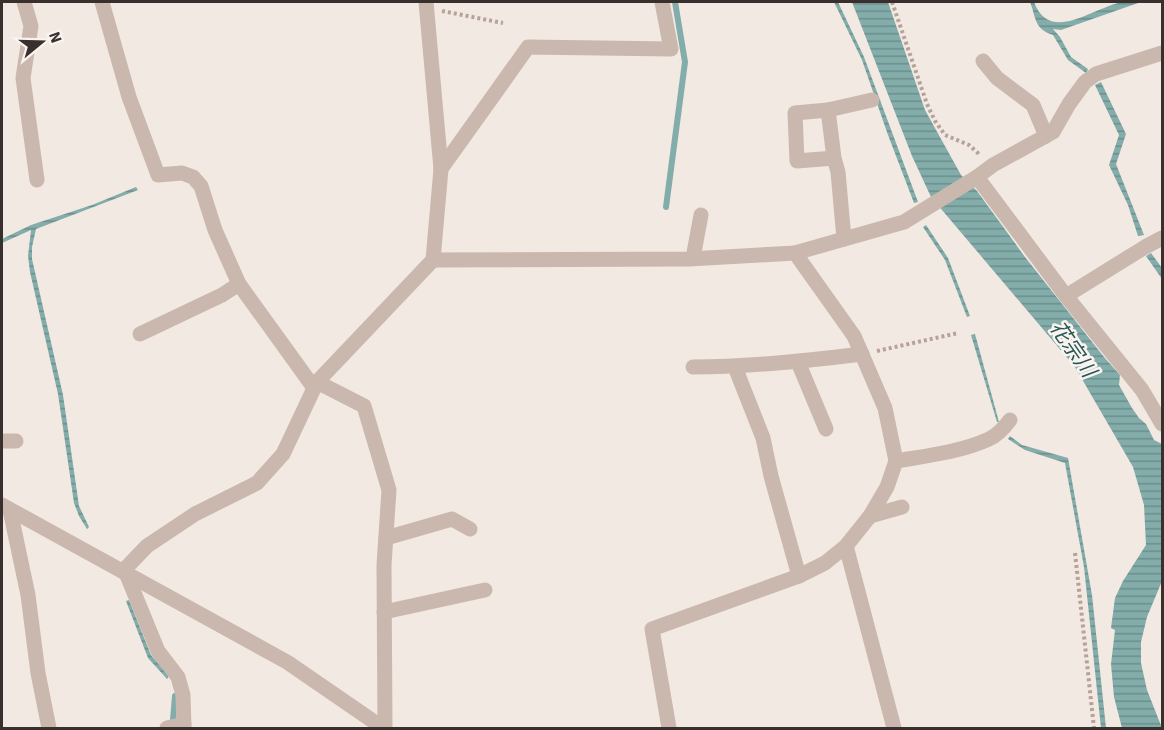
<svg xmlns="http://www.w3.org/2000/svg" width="1164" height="730" viewBox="0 0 1164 730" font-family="'Source Sans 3','Noto Sans JP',sans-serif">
<defs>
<pattern id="water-rules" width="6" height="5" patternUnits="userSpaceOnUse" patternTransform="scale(1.5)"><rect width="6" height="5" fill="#83adaa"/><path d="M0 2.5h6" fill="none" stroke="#6c8d8b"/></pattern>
</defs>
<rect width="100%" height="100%" fill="#f2e9e2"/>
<g fill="url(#water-rules)">
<path d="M834,2H838L864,57L918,202L914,203L888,135L862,60Z"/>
<path d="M852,2H888L925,110L961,175L977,191L1025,257L1104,357L1120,375L1119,385L1132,408L1139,418L1146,424L1154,440L1162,444V581L1147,617L1141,642V663L1147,690L1162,728H1122L1114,697L1111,664L1115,630L1111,628L1115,598L1123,581L1146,545L1144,505L1133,467L1075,367L931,197L912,156Z"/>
<path d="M1030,2H1034C1050,45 1093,7 1123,2C1128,1 1135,2 1141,2L1061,30L1053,29L1060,37L1071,57L1088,69L1086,73L1068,60L1053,35C1034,29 1036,17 1030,2Z"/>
<path d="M1101,82L1126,134L1116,164L1144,235L1138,236L1128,205L1109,165L1119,135L1095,85Z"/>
<path d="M136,187L138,190L36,229L32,247V259L63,395L79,506L89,527L87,529L79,516L74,503L58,394L30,272L28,256L31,230L2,243V239L31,225L92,205Z"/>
<path d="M926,225L948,258L970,316L967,317L945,260L923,227Z"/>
<path d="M1151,253L1162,268V279L1146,256Z"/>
<path d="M975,334L999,422H997L971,335Z"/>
<path d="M1010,436L1022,445L1068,458L1092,595L1106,728H1101L1084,567L1065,463L1025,450L1008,439Z"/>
<path d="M129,600L151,655L169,676L167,679L148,658L126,601Z"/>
</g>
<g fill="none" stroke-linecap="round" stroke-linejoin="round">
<g stroke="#83adaa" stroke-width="6">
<path d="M666,207L685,62L675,2"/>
<path d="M173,720L175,696"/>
</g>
<g stroke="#b6a299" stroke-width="4" stroke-dasharray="3 3" stroke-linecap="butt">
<path d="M892,2L927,104L935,121L945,135L969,145L980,155"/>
<path d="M442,11L503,23"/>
<path d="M877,351L958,333"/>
<path d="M1075,553L1094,728"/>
</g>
<g stroke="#cab8ae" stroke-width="15">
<path d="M24,2L31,26L23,78L37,180"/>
<path d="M102,2L129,97L158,175L182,173L193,177L201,186L215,230L239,284L314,388"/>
<path d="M983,61L997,78L1033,105L1046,136"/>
<path d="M828,110L872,100"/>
<path d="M834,158L797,161L795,113L828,110L834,158L838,172L844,239"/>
<path d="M441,169L528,47L671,49L662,2"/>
<path d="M977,177L1066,296L1142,390L1162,424"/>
<path d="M693,258L701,215"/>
<path d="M433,260L689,259L795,253L904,222L977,177L993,165L1053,132L1069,104L1085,82L1096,74L1162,53"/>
<path d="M1066,296L1145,247L1162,238"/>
<path d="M140,334L222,295L239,284"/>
<path d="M798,362L826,429"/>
<path d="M693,367C750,367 806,361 862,354"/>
<path d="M735,367L763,438L771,476L799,576"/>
<path d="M317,382L364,406L389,490L384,565L385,728"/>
<path d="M2,441H16"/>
<path d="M896,461C925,456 961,452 989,439C998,435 1004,428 1010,420"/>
<path d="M2,505L287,662L383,728"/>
<path d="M10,510L28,595L38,673L49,728"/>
<path d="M870,516L902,507"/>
<path d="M386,538L452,519L470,529"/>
<path d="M846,546L894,728"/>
<path d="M123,571L147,546L195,514L257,483L283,454L317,382L433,260L441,169L426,2"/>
<path d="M126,573L158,651L178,677L183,695L184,728"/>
<path d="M384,612L485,590"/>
<path d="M167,728L184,724"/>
<path d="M669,728L652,629L799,576L825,563L846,546L870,516L887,487L896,461L885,408L854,336L795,253"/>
</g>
</g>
<g text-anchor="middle" stroke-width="5" stroke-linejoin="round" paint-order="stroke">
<g font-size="21" font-style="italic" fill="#245856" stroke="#faf3ef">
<text transform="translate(1073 349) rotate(55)" y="7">花宗川</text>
</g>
</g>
<rect width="1164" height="730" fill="none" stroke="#392f2c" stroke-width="6"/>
<g transform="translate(42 42) rotate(71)" stroke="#faf3ef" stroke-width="4.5" paint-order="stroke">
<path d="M0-4.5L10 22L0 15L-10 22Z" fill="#392f2c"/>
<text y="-9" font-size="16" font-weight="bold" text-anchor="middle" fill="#392f2c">N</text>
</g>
</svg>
